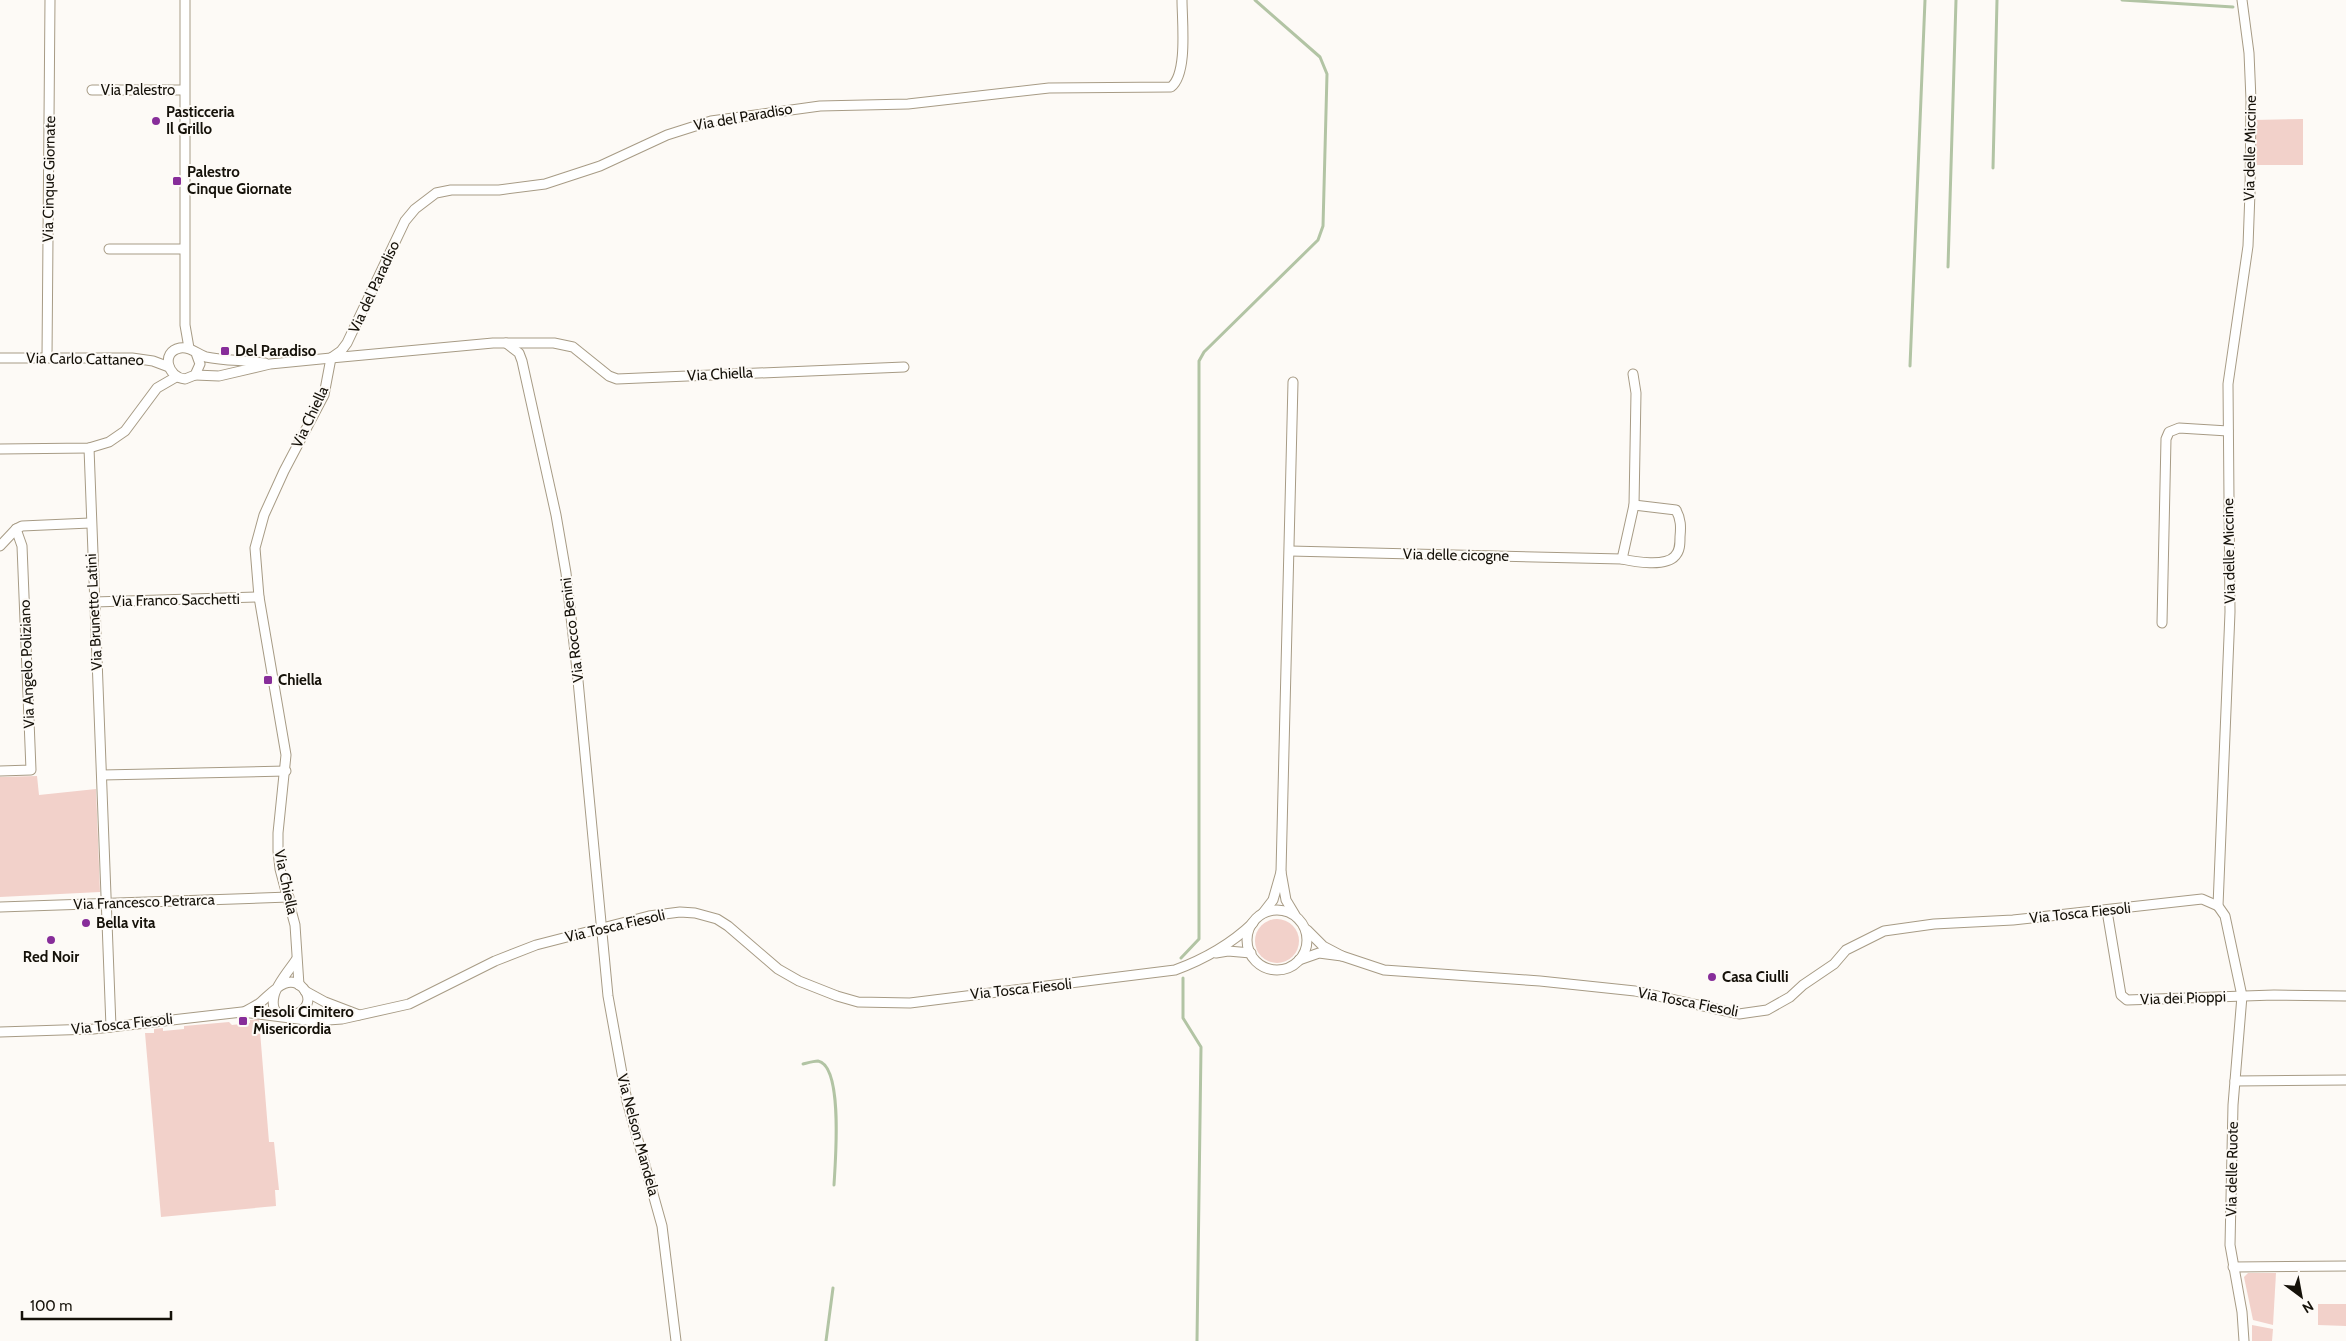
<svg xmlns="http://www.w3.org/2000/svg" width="2346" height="1341" viewBox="0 0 2346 1341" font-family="Cabin,sans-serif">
<rect width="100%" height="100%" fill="#fdfaf6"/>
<g fill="#f2d1ca">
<path d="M2303,119V165H2254L2253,120Z"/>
<path d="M37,776L39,795L96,789L100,892L0,897V777Z"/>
<circle cx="1277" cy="941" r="22"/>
<path d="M259,1019L269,1142H274L279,1190H275L276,1206L161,1217L145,1033H154V1029L163,1028V1031L184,1029V1026L229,1022L232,1025L250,1023V1020Z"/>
<path d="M2248,1273H2276L2273,1325L2253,1320L2244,1277Z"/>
<path d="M2318,1304H2346V1326L2318,1325Z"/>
<path d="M2252,1325L2273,1329L2272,1341H2252Z"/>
</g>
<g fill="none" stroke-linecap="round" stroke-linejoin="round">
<g stroke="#b2c4a4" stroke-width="3">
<path d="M2122,0L2233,7"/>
<path d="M1993,168L1997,0"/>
<path d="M1948,267L1956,0"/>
<path d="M1910,366L1925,0"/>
<path d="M1181,958L1199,939V361L1204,352L1318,240L1323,226L1327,74L1320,57L1255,0"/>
<path d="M1183,978V1018L1201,1047L1197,1341"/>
<path d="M803,1064C807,1063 814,1061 818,1061C844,1066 835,1165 834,1185"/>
<path d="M826,1341L833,1288"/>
</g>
<g stroke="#a79b85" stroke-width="11">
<g id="minor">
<path d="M185,0V325L189,348"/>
<path d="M2242,0L2249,53L2251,100L2250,192L2248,246L2228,384L2230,612L2218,906L2225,916L2242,996L2233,1105L2230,1245L2242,1312L2244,1341"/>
<path d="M92,90H184"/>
<path d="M109,249H184"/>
<path d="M506,343L519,353L522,361L556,515L566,573L577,670L608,996L627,1101L662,1226L676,1341"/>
<path d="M196,353L200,364L195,375L185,379C168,378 160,352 180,348C190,346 197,354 206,357C225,361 245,360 265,363"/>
<path d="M47,357L50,0"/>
<path d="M0,358H132L153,361L169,367"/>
<path d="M331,358L341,351L347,343L405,221L415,209L436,193L451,190H499L545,184L600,166L667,135L711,121L820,106L908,104L1049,88L1171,87C1188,74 1182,21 1182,0"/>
<path d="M195,375L219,376L270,364L331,358L493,343H554L573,347L609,376L617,379L904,367"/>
<path d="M89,448L111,1027"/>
<path d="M0,449L89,448L109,442L125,431L157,388L176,377"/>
<path d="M0,546L16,529L22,526L90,523"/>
<path d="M1290,551L1622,559C1635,562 1666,567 1675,556C1680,551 1680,544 1680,537C1681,527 1681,519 1676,510L1634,505"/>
<path d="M1622,559L1634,505L1636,393L1633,374"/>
<path d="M94,602L259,597"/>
<path d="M2162,623L2166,439L2169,432L2179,428L2228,431"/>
<path d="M0,771L31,770L22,546L16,529"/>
<path d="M102,775L286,771"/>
<path d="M1281,872L1293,382"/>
<path d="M0,907L289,897"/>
<circle cx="1277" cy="940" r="30"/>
<path d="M2107,911L2121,995L2127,1000L2274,995L2346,996"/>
<path d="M1263,913L1273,900L1281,872L1286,900L1295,915"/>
<path d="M1216,953L1228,951L1251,953"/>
<path d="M1342,956L1384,970L1540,981L1635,991L1739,1014L1767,1010L1790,997L1803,985L1834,964L1846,950L1884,931L1934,924L2013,920L2202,899L2218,906"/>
<path d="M1299,960L1319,953L1342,956L1323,946L1307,930"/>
<path d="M299,985L295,925L280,869L278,851V833L286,755L259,597L255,548L264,515L284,471L324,395L331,358"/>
<path d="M305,991L325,1002L359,1015"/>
<path d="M244,1012C250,1009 256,1006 261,1002C272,993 288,972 303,988C325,1013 266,1032 274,996C276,985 290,969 296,960"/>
<path d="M0,1032L93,1029L242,1012L314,1021L342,1019L409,1004L495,961L536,945L649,916L680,912L695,913L717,919L728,926L778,969L799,981L837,996L858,1002L910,1003L1175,970C1205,959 1230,945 1253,923"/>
<path d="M2235,1081L2346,1080"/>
<path d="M2233,1267L2346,1266"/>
</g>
</g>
<use href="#minor" stroke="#fff" stroke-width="9"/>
</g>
<g fill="#872d9a" stroke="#fdfaf6" stroke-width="2">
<circle cx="156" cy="121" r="5"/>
<rect x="172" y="176" width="10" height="10" rx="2.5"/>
<rect x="220" y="346" width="10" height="10" rx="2.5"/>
<rect x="263" y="675" width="10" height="10" rx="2.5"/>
<circle cx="86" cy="923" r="5"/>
<circle cx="51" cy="940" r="5"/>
<circle cx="1712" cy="977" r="5"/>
<rect x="238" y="1016" width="10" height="10" rx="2.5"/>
</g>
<g text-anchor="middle" stroke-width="4" stroke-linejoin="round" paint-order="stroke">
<g font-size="15" fill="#151109" stroke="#fdfaf6">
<text x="138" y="95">Via Palestro</text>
<text transform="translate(743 117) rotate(-10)" y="5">Via del Paradiso</text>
<text transform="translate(2250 148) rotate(-89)" y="5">Via delle Miccine</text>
<text transform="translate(49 179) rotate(-89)" y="5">Via Cinque Giornate</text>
<text transform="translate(374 287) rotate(-65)" y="5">Via del Paradiso</text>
<text transform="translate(85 359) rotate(1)" y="5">Via Carlo Cattaneo</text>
<text transform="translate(720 374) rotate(-3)" y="5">Via Chiella</text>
<text transform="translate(310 417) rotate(-65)" y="5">Via Chiella</text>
<text transform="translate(2229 551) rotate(-91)" y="5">Via delle Miccine</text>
<text transform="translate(1456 555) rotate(1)" y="5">Via delle cicogne</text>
<text transform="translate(176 600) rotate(-1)" y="5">Via Franco Sacchetti</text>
<text transform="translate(94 612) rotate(-93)" y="5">Via Brunetto Latini</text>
<text transform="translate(572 630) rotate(-97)" y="5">Via Rocco Benini</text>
<text transform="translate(27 664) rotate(-92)" y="5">Via Angelo Poliziano</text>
<text transform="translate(286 882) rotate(78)" y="5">Via Chiella</text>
<text transform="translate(144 902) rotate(-2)" y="5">Via Francesco Petrarca</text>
<text transform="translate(2080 913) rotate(-6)" y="5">Via Tosca Fiesoli</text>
<text transform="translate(615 926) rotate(-13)" y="5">Via Tosca Fiesoli</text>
<text transform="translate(1021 989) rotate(-6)" y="5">Via Tosca Fiesoli</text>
<text transform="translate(2183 998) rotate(-2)" y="5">Via dei Pioppi</text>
<text transform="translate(1688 1002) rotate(11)" y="5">Via Tosca Fiesoli</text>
<text transform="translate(122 1024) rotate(-6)" y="5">Via Tosca Fiesoli</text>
<text transform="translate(638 1135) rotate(75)" y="5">Via Nelson Mandela</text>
<text transform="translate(2232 1169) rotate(-89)" y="5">Via delle Ruote</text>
</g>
<g font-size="15" font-weight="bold" fill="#151109" stroke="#fdfaf6" text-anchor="start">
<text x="166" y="117">Pasticceria<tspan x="166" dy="17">Il Grillo</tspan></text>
<text x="187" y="177">Palestro<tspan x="187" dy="17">Cinque Giornate</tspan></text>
<text x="235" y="356">Del Paradiso</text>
<text x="278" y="685">Chiella</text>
<text x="96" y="928">Bella vita</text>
<text x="51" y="962" text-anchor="middle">Red Noir</text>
<text x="1722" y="982">Casa Ciulli</text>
<text x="253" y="1017">Fiesoli Cimitero<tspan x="253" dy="17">Misericordia</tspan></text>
</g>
</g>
<g transform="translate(2301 1296) rotate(148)" stroke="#fdfaf6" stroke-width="4" paint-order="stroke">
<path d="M0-4L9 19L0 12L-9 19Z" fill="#151109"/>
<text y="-8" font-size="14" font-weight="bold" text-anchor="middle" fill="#151109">N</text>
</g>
<path d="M22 1311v8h149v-8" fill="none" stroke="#151109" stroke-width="2.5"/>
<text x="30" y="1311" font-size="15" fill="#151109" stroke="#fdfaf6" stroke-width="4" paint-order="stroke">100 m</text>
</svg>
